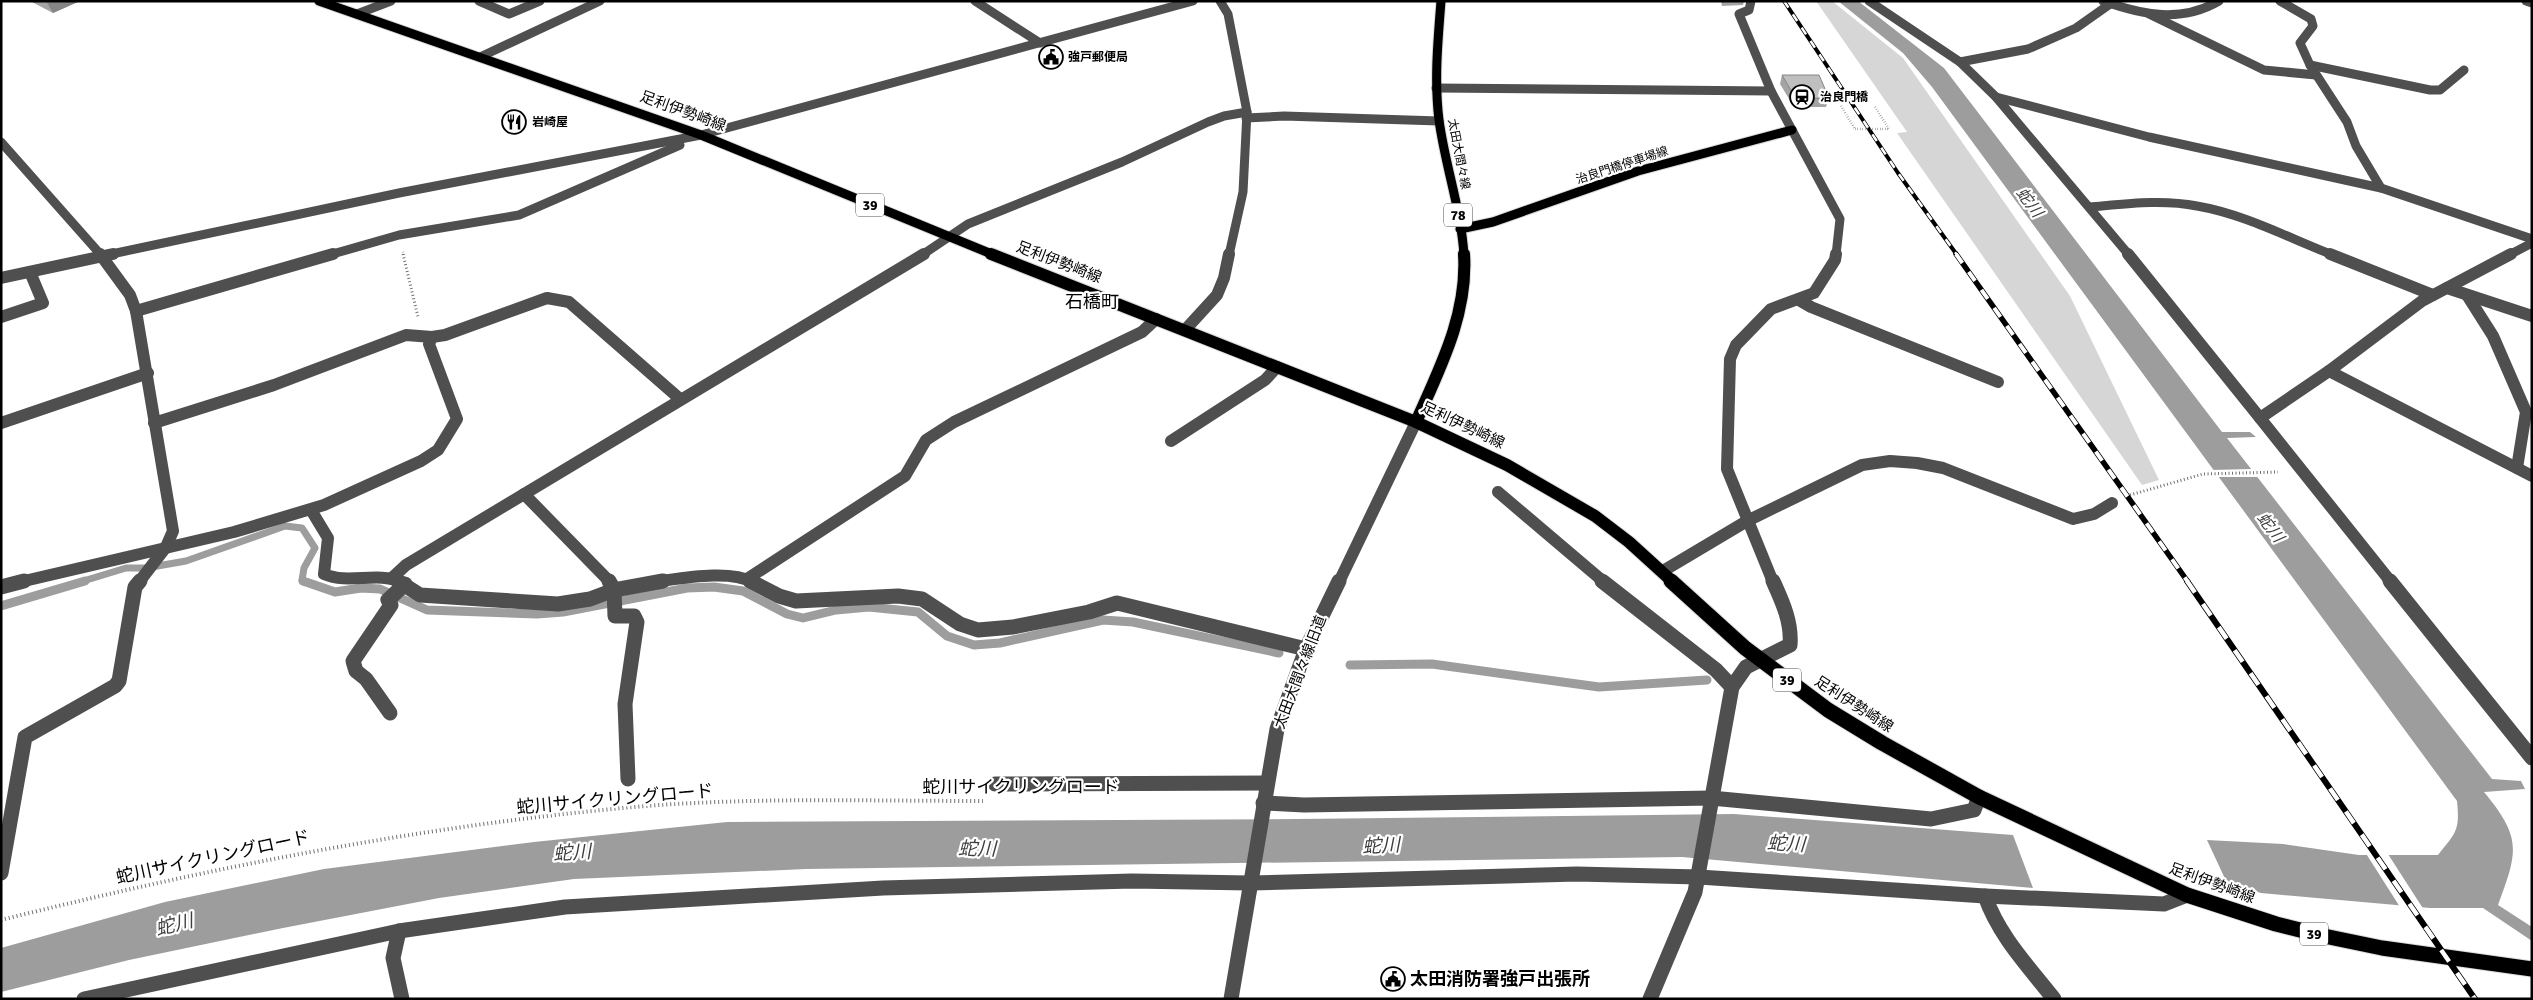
<svg xmlns="http://www.w3.org/2000/svg" width="2533" height="1000" viewBox="0 0 2533 1000" font-family="Signika,'Noto Sans JP',sans-serif">
<rect width="100%" height="100%" fill="#fff"/>
<path fill="#d6d6d6" d="M1816,1H1832L1903,58L2070,296L2159,480L2142,485L1897,133L1907,132Z"/>
<g fill="#9d9d9d">
<path d="M1838,1H1858L1944,68L2222,432H2250L2256,437L2227,438L2492,779L2521,781L2525,789L2484,792C2522,838 2518,851 2498,905L2532,927V941L2483,908H2430L2261,893L2227,883L2207,840L2283,844L2359,855H2438C2456,832 2460,831 2457,801L1932,87L1903,53Z"/>
<path d="M1734,814L2013,835L2033,888L1682,857L806,869L574,879L439,898L283,928L129,960L1,992V948L165,902L324,869L534,842L727,822L1297,819Z"/>
</g>
<g fill="#fff">
<path d="M2253,469L2259,477H2216L2210,470Z"/>
<path d="M2386,851L2424,910L2400,907L2365,852Z"/>
</g>
<g fill="none" stroke-linecap="round" stroke-linejoin="round">
<path stroke="#9d9d9d" stroke-width="7" d="M80,582L126,568H146L186,561L285,526L302,528L315,548L304,568L302,580L304,582"/>
<g stroke="#9d9d9d" stroke-width="9">
<path d="M303,581L335,592L361,588L380,589L427,610L537,614L563,612L687,588L714,587L743,591L787,614L803,618L836,610L869,607L918,612L947,636L974,645L1000,643L1103,620L1133,622L1279,653"/>
<path d="M1,606L85,581"/>
<path d="M1350,665L1432,664L1599,687L1707,680"/>
</g>
<g stroke="#dbdbdb" stroke-width="11">
<g id="major-far2">
<path d="M319,1L701,135L994,255"/>
<path d="M1441,1C1438,40 1434,80 1439,120C1445,165 1461,209 1464,255"/>
<path d="M1460,229L1493,222L1638,171L1792,130"/>
</g>
</g>
<g stroke="#dbdbdb" stroke-width="14">
<g id="major-far1">
<path d="M991,254L1416,422L1507,465L1595,516L1629,542L1673,582"/>
<path d="M1416,422C1440,368 1468,314 1464,254"/>
</g>
</g>
<g stroke="#dbdbdb" stroke-width="17">
<path id="major" d="M1671,581L1745,648L1828,710L1882,743L1979,797L2187,895L2276,924L2324,936L2382,948L2532,969"/>
</g>
<g stroke="#717171" stroke-width="2.5" stroke-dasharray="0.5 2" stroke-linecap="butt">
<path d="M1841,106L1855,129"/>
<path d="M1875,107L1889,129"/>
<path d="M403,252L404,255"/>
</g>
<g stroke="#717171" stroke-width="3" stroke-dasharray="1 2.5" stroke-linecap="butt">
<path d="M403,254L418,317"/>
<path d="M2130,495L2203,474L2278,472"/>
</g>
<path stroke="#717171" stroke-width="4" stroke-dasharray="1 3" stroke-linecap="butt" d="M1,920C209,868 420,826 634,807C750,797 867,801 983,801"/>
<g stroke="#4f4f4f" stroke-width="9">
<path d="M479,1L509,14L540,1"/>
<path d="M975,1L1040,43"/>
<path d="M1220,1L1228,14L1247,112L1243,192L1229,255"/>
<path d="M1751,1L1749,10L1739,14L1771,91L1840,219L1836,255"/>
<path d="M1869,1L1960,62L1996,97L2129,255"/>
<path d="M2103,1C2143,15 2181,23 2219,1"/>
<path d="M2280,1L2311,19L2313,26L2300,43L2310,65L2347,122L2356,146L2381,188"/>
<path d="M2526,1L2532,3"/>
<path d="M357,14L391,1"/>
<path d="M2149,14L2264,70L2316,75"/>
<path d="M480,57L600,1"/>
<path d="M1960,62L2028,49L2076,28L2110,4"/>
<path d="M2310,65L2430,90H2440L2464,70"/>
<path d="M1436,88L1771,91"/>
<path d="M1996,97L2149,137L2381,188L2532,239"/>
<path d="M1246,118L1284,116L1439,121"/>
<path d="M1,142L101,255"/>
<path d="M2090,207C2125,204 2162,199 2197,206C2244,214 2289,238 2333,255"/>
<path d="M107,255L399,193L701,135L1193,1"/>
<path d="M329,255L399,235L519,215L680,145"/>
<path d="M922,255L968,224L1122,162L1208,122L1224,116L1247,112"/>
<path d="M2509,255L2532,243"/>
</g>
<g stroke="#4f4f4f" stroke-width="12">
<path d="M100,254L130,295L136,311L173,531L166,547L139,582"/>
<path d="M2128,254L2260,418"/>
<path d="M2330,254L2433,295"/>
<path d="M1,278L113,254"/>
<path d="M2447,288L2532,316"/>
<path d="M2467,295L2493,336L2526,412L2517,468"/>
<path d="M1799,300L1811,307L1998,382"/>
<path d="M136,311L333,254"/>
<path d="M1,317L43,303L30,272"/>
<path d="M1185,330L1217,295L1224,278L1229,254"/>
<path d="M2329,371L2532,476"/>
<path d="M1,423L148,373"/>
<path d="M154,423L274,385L406,335L432,337L445,335L547,298L569,302L680,399"/>
<path d="M1171,441L1265,380L1277,367"/>
<path d="M1498,492L1604,582"/>
<path d="M524,494L610,582"/>
<path d="M311,510L328,538L324,574C349,585 376,571 401,582"/>
<path d="M1663,571L1747,521L1862,465L1890,461L1917,463L1943,468L2073,519L2094,514L2112,503"/>
<path d="M392,578L406,565L924,254"/>
<path d="M747,579L905,476L926,440L954,422L1142,332L1156,319"/>
<path d="M20,582L234,532L324,505L421,461L438,450L457,419L429,344L432,337"/>
<path d="M653,582C679,579 729,569 752,582"/>
<path d="M1339,582L1416,422"/>
<path d="M1773,582L1727,469L1730,359L1736,345L1771,309L1814,293L1835,260L1836,254"/>
<path d="M2391,582L2260,418L2329,371L2422,301L2511,254"/>
</g>
<g stroke="#4f4f4f" stroke-width="15">
<path d="M398,581L420,595L558,604L590,599L614,590L663,581"/>
<path d="M609,581L614,590L615,616H634L637,622L625,704L628,779"/>
<path d="M750,581L779,596L796,601L898,596L922,599L960,624L978,630L1013,627L1089,612L1117,603L1306,649"/>
<path d="M1602,581L1716,670L1732,687"/>
<path d="M2390,581L2532,758"/>
<path d="M1,587L24,581"/>
<path d="M390,713L366,679L356,671L353,661L391,605L388,600L405,584"/>
<path d="M995,784L1267,783"/>
<path d="M1263,803L1304,805L1711,798L1931,819L1974,810L1979,797"/>
<path d="M1,873L25,737L115,686L119,681L135,587L140,581"/>
<path d="M1985,896C1999,936 2028,966 2054,999"/>
<path d="M399,931L393,958L402,999"/>
<path d="M84,999L399,931L565,907L883,888L1132,881L1250,883L1577,874L1699,877L1985,896L2164,904L2187,895"/>
<path d="M1231,999L1277,729L1306,649L1339,581"/>
<path d="M1650,999L1695,892L1732,687L1746,667L1790,645C1792,622 1782,601 1773,581"/>
</g>
<use href="#major-far2" stroke="#000" stroke-width="9"/>
<use href="#major-far1" stroke="#000" stroke-width="12"/>
<use href="#major" stroke="#000" stroke-width="15"/>
<g stroke="#000" stroke-width="4">
<path id="rail-far2" d="M1784,1L1898,173L1957,255"/>
</g>
<g stroke="#000" stroke-width="5.5">
<path id="rail-far1" d="M1956,254L2188,582"/>
</g>
<g stroke="#000" stroke-width="6">
<path id="rail" d="M2187,581L2475,999"/>
</g>
<use href="#rail-far2" stroke="#fff" stroke-width="2.5" stroke-dasharray="8" stroke-linecap="butt"/>
<use href="#rail-far1" stroke="#fff" stroke-width="4" stroke-dasharray="11" stroke-linecap="butt"/>
<use href="#rail" stroke="#fff" stroke-width="4.5" stroke-dasharray="14" stroke-linecap="butt"/>
<path stroke="#717171" stroke-width="2.5" stroke-dasharray="0.5 2" stroke-linecap="butt" d="M1855,129H1889"/>
</g>
<g fill="#a4a4a4">
<path d="M30,1H80L53,13Z"/>
<path d="M1721,1H1744L1743,5L1722,6Z"/>
<path d="M1782,75L1829,98L1826,107H1794L1780,84Z"/>
</g>
<path fill="#868686" d="M46,1H80L53,13Z"/>
<path fill="#bfbfbf" stroke="#868686" d="M1782,75H1819L1829,98L1796,99Z"/>
<defs>
<g id="civic-ring" transform="scale(1.25)"><circle r="9.5" fill="#fff" stroke="#000" stroke-width="1.5"/><path d="M-.6-6.5H3V-4.5H.6V-3L4-1V1h2V6H-6V1h2V-1L-.6-3ZM-1.2 2.5V6h2.4V2.5Z" fill="#000"/></g>
<g id="station-ring" transform="scale(1.25)"><circle r="9.5" fill="#fff" stroke="#000" stroke-width="1.5"/><path d="M-3-6H3Q5-6 5-4V2Q5 4 3 4L4.5 6H3L1.5 4h-3L-3 6H-4.5L-3 4Q-5 4-5 2V-4Q-5-6-3-6ZM-3.5-4v3h7v-3ZM-3.5 1v1.5H-2V1ZM2 1v1.5H3.5V1Z" fill="#000"/></g>
<g id="restaurant-ring" transform="scale(1.25)"><circle r="9.5" fill="#fff" stroke="#000" stroke-width="1.5"/><path d="M-5-6h1v4h1v-4h1v4h1v-4h1v5L-1.5 .5V6h-2V.5L-5-1ZM5-6V6H3V1.5H1.5Q1.5-4 5-6Z" fill="#000"/></g>
</defs>
<g fill-rule="evenodd">
<use href="#civic-ring" x="1051" y="57"/>
<use href="#station-ring" x="1802" y="97"/>
<use href="#restaurant-ring" x="514" y="122"/>
<use href="#civic-ring" x="1393" y="979"/>
</g>
<g text-anchor="middle" stroke-width="4.5" stroke-linejoin="round" paint-order="stroke">
<g font-size="12" font-weight="bold" fill="#000" stroke="#fff" text-anchor="start">
<text x="1068" y="61">強戸郵便局</text>
<text x="1820" y="101">治良門橋</text>
<text x="532" y="126">岩崎屋</text>
</g>
<g font-size="12" fill="#000" stroke="#fff">
<text transform="translate(1459 154) rotate(79)" y="4">太田大間々線</text>
<text transform="translate(1622 165) rotate(-18)" y="4">治良門橋停車場線</text>
</g>
<g fill="#fff" stroke="#4c4c4c" stroke-width="1">
<rect x="856" y="193.5" width="28" height="23" rx="4"/>
<rect x="1444" y="203.5" width="28" height="23" rx="4"/>
<rect x="1773" y="668.5" width="28" height="23" rx="4"/>
<rect x="2300" y="922.5" width="28" height="23" rx="4"/>
</g>
<g font-size="14" font-weight="bold" fill="#000">
<text x="870" y="210">39</text>
<text x="1458" y="220">78</text>
<text x="1787" y="685">39</text>
<text x="2314" y="939">39</text>
</g>
<g font-size="15" fill="#000" stroke="#fff">
<text transform="translate(683 111) rotate(20)" y="5">足利伊勢崎線</text>
<text transform="translate(1059 262) rotate(21)" y="5">足利伊勢崎線</text>
<text transform="translate(1463 425) rotate(25)" y="5">足利伊勢崎線</text>
<text transform="translate(1300 672) rotate(-69)" y="5">太田大間々線旧道</text>
<text transform="translate(1854 704) rotate(33)" y="5">足利伊勢崎線</text>
<text transform="translate(2212 883) rotate(20)" y="5">足利伊勢崎線</text>
</g>
<g font-size="16" font-style="italic" fill="#3e3e3e" stroke="#fff">
<text transform="translate(2030 202) rotate(53)" y="6">蛇川</text>
<text transform="translate(2271 527) rotate(53)" y="6">蛇川</text>
</g>
<g font-size="18" fill="#000" stroke="#fff">
<text x="1092" y="308">石橋町</text>
</g>
<g font-size="18" fill="#000" stroke="#fff">
<text x="1021" y="793">蛇川サイクリングロード</text>
<text transform="translate(615 799) rotate(-5)" y="6">蛇川サイクリングロード</text>
<text transform="translate(213 857) rotate(-12)" y="6">蛇川サイクリングロード</text>
</g>
<g font-size="18" font-weight="bold" fill="#000" stroke="#fff" text-anchor="start">
<text x="1410" y="985">太田消防署強戸出張所</text>
</g>
<g font-size="19" font-style="italic" fill="#3e3e3e" stroke="#fff">
<text transform="translate(1786 843) rotate(3)" y="7">蛇川</text>
<text transform="translate(1381 845) rotate(-3)" y="7">蛇川</text>
<text transform="translate(977 848) rotate(1)" y="7">蛇川</text>
<text transform="translate(572 852) rotate(-4)" y="7">蛇川</text>
<text transform="translate(174 924) rotate(-14)" y="7">蛇川</text>
</g>
</g>
<rect width="2533" height="1000" fill="none" stroke="#000000" stroke-width="5"/>
</svg>
